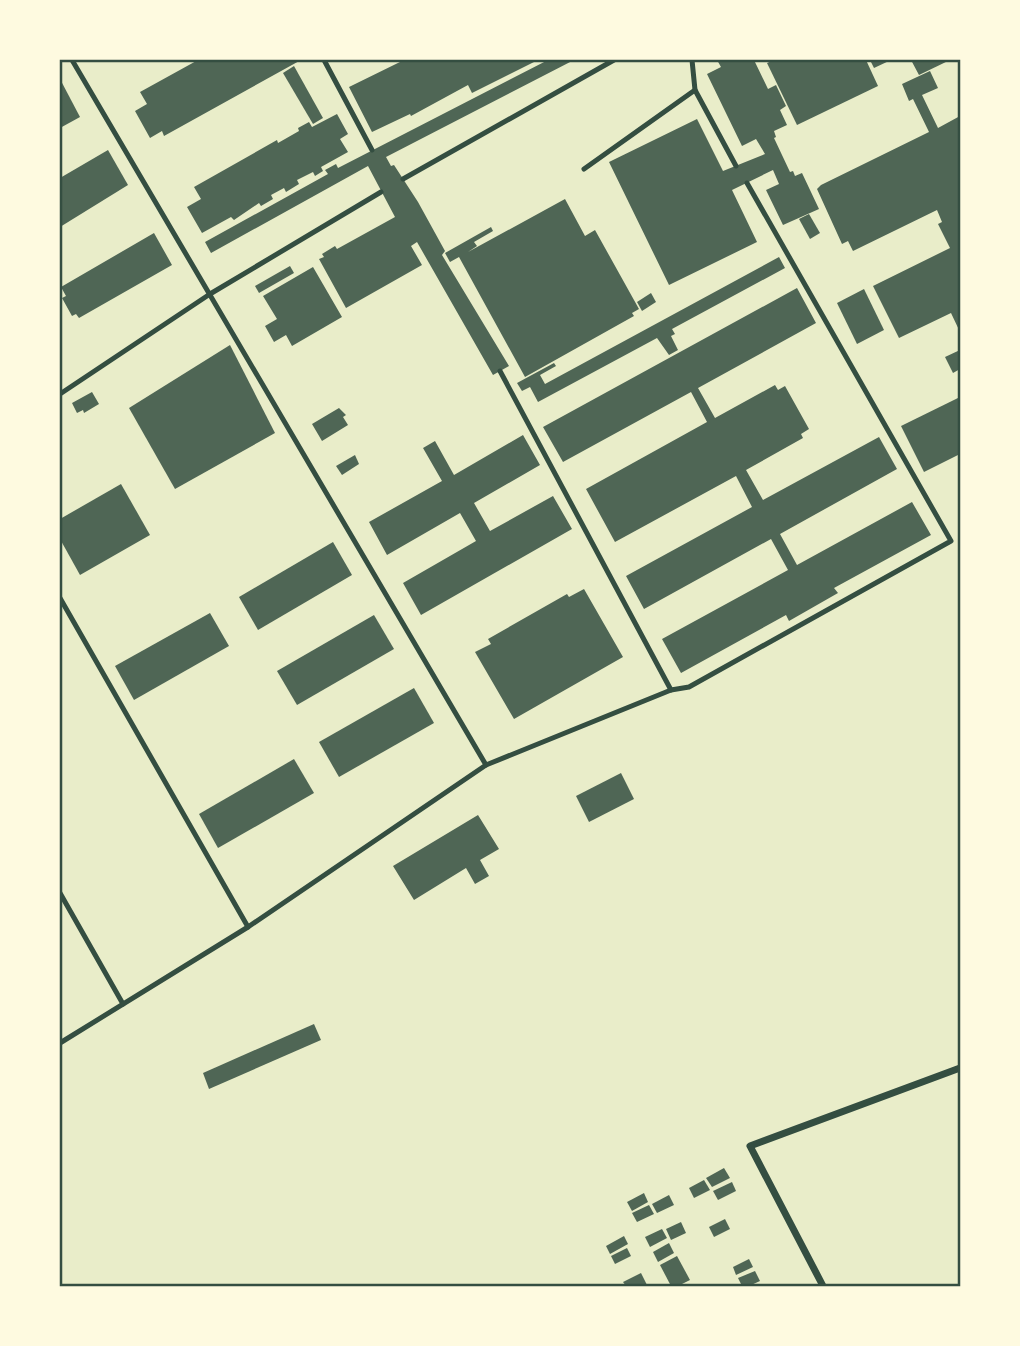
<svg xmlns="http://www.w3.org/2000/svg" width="1020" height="1346" viewBox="0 0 1020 1346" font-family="Cabin,sans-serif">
<rect width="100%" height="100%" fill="#e9edc9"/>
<g fill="#4f6655">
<path d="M198,60H301L164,136L162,131L150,138L135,111L147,104L140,92Z"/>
<path d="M404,60H538L472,93L468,85L411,116L410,114L372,132L349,87Z"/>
<path d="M548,60H574L386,157L391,166L394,165L418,202L445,251L442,255L509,366L493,375L417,242L411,246L422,265L346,308L319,259L324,257L322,254L335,246L337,249L395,217L368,166L211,253L205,242L328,174L325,170L336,164L338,168Z"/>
<path d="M717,60H754L768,89L776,85L786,106L780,110L787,125L774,131L776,137L774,138L790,172L793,171L795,176L802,173L819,209L783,225L766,190L779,184L773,170L732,190L757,242L669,285L609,162L697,119L723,171L765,154L756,139L742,146L707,74L721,67Z"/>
<path d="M774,60H866L878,86L797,125L767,63Z"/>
<path d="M870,60H891L874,68Z"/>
<path d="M911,60H950L919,75Z"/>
<path d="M294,66L323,118L313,124L283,73Z"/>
<path d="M930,71L938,88L922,95L938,128L960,116V332L951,313L899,338L873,286L950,248L938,224L942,222L937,210L853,251L848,241L842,244L817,189L821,185L929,132L913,99L909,101L902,84Z"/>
<path d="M60,79L80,117L60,128Z"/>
<path d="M337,114L348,134L340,139L348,152L321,167L323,171L315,176L313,172L297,180L299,184L286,192L284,188L271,195L273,199L261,206L259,203L234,220L231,217L202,233L187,207L201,199L194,187L277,140L278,143L299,131L298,128L309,122L312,127Z"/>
<path d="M108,150L128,185L60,227V178Z"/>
<path d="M565,199L585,236L595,230L639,309L632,313L634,316L525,377L459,257L450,262L445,253L491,227L493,231L474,242L477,246L468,252Z"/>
<path d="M809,214L820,233L810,239L799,219Z"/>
<path d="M154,233L172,265L79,318L76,314L72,316L62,298L66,296L61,287Z"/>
<path d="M779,257L785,268L672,329L675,334L671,336L678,350L669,355L657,338L538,402L530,387L522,391L517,383L554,363L556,366L540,375L545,384Z"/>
<path d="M290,266L294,273L259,293L255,286Z"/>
<path d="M313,267L342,317L292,346L286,335L274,342L265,326L277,319L263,296Z"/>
<path d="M797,288L816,323L698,388L715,418L775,385L778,390L785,386L809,429L801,434L803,438L746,470L763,500L879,437L897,469L780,534L797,565L912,502L931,535L834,588L838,593L789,621L786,615L681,673L662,639L788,570L771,539L644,609L626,576L752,507L736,476L615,542L586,489L707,422L691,392L563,462L543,427Z"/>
<path d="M864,289L884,330L857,344L837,303Z"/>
<path d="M651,293L656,302L642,311L637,302Z"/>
<path d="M230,345L275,433L175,489L129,408Z"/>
<path d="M960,350V369L953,373L945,357Z"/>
<path d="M92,392L99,404L84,413L83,410L77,413L72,403Z"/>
<path d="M960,397V454L924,472L901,426Z"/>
<path d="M339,408L346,415L343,417L348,425L322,441L312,424Z"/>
<path d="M523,435L540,465L474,503L490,531L553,496L572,529L421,615L403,583L476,541L460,513L387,555L369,522L442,481L423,448L435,441L454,475Z"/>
<path d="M355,455L359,464L342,475L336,466Z"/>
<path d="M121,484L150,535L80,575L60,539V519Z"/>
<path d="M333,542L352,575L258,630L239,597Z"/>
<path d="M584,589L623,657L514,719L475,652L491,644L488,639L567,594L569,597Z"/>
<path d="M210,613L229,646L134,700L115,666Z"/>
<path d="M374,615L394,649L297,705L277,671Z"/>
<path d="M414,688L434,723L339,777L319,742Z"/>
<path d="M294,759L314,793L218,848L199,814Z"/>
<path d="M621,773L634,799L589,822L576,796Z"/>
<path d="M478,815L499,849L480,860L489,876L475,884L466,868L414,900L393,866Z"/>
<path d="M314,1024L321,1040L209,1089L203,1073Z"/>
<path d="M724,1168L730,1178L712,1187L706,1178Z"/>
<path d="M704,1180L710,1190L694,1198L689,1188Z"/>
<path d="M732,1182L736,1191L718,1200L713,1191Z"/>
<path d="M644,1193L648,1202L632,1211L627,1202Z"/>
<path d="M669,1195L674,1205L657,1213L652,1204Z"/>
<path d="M649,1205L654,1214L637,1222L632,1213Z"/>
<path d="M725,1219L730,1229L714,1237L709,1227Z"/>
<path d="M681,1222L686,1233L671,1240L666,1229Z"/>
<path d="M662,1229L667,1238L650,1247L645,1237Z"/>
<path d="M624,1236L628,1244L610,1254L606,1246Z"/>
<path d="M669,1243L674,1253L658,1262L653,1252Z"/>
<path d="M627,1248L631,1256L615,1264L611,1256Z"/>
<path d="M677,1256L690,1280L678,1286H671L660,1265Z"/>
<path d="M749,1259L753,1267L736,1275L733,1267Z"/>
<path d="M755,1271L760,1281L749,1286H742L738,1278Z"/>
<path d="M641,1273L647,1285L626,1286L623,1282Z"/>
</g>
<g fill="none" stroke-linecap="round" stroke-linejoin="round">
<g stroke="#344e41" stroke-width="5">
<path d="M72,60L486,765"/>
<path d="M324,60L372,150"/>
<path d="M692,60L695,90L736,166"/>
<path d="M584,169L695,90"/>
<path d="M403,179L614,60"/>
<path d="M500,371L671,690"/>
<path d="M60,394L210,294L381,192"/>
<path d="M60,598L248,927"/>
<path d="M60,893L123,1004"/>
<path d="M60,1043L248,927L486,765L671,690L689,687L951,541L747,183"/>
</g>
<path stroke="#344e41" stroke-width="7" d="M823,1286L750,1146L960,1068"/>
</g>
<rect width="1020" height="1346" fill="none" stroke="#fefae0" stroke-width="122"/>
<rect x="61" y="61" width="898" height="1224" fill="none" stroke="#344e41" stroke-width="2.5"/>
</svg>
